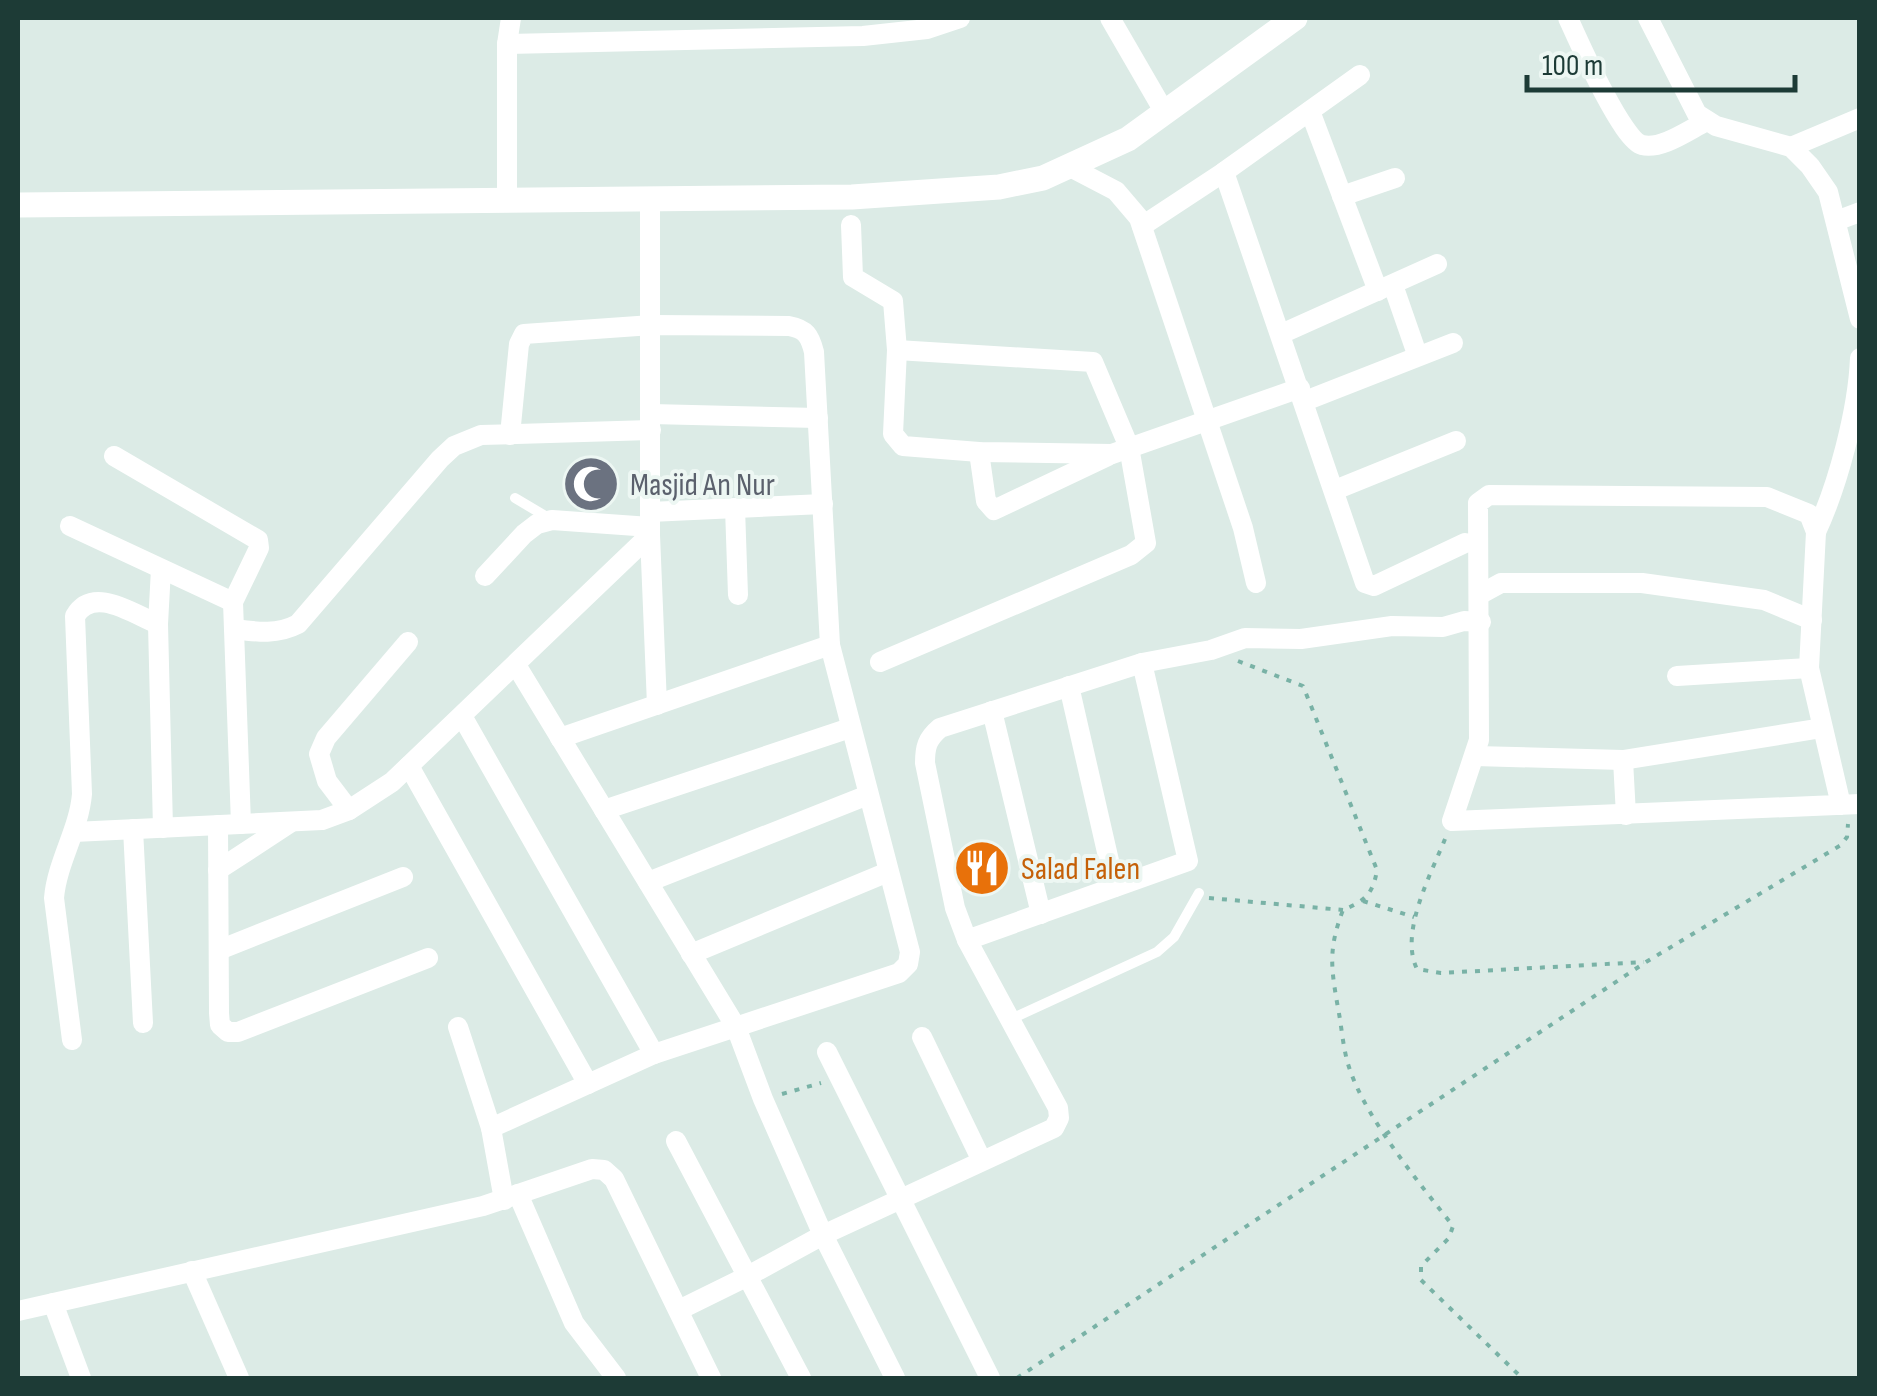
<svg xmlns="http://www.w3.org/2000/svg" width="1877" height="1396" viewBox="0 0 1877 1396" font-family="'Sofia Sans Condensed',sans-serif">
<rect width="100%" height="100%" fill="#dcebe6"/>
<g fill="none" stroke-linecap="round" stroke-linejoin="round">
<g stroke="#79b2a6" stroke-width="4" stroke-dasharray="5 8" stroke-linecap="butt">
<path d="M1238,661L1303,686L1377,870C1373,894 1365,901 1343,910C1328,949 1331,968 1338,1008C1342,1028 1343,1051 1350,1070C1367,1120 1420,1184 1453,1226L1449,1238L1421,1266V1280L1522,1378"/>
<path d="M1445,839C1431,874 1399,933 1417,969L1441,973L1644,962"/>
<path d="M1209,898L1343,910"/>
<path d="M1363,901L1414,917"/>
<path d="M782,1094L821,1083"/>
<path d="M1017,1378L1646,962L1841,845L1847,837L1848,824"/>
</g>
<g stroke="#fff" stroke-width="10">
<path d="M515,498L552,520"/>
<path d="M1011,1019L1157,952L1174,937L1199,893"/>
</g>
<g stroke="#fff" stroke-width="20">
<path d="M1110,18L1165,113"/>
<path d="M1568,18C1578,40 1622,140 1642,145C1662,150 1690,129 1707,121"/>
<path d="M1648,18L1697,114L1716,126L1791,147L1810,166L1828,192L1860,319"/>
<path d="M507,44L863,36L927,29L960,18"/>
<path d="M1310,111L1378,291"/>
<path d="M1791,147L1860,118"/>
<path d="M1070,167L1116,191L1139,218L1243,528L1256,583"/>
<path d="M1224,172L1365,583L1374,586L1465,543"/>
<path d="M1342,196L1395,178"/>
<path d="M507,199V44L511,18"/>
<path d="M650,199V535L657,705"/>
<path d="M1836,221L1860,212"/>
<path d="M851,225L853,277L893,301L897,350L893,434L903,446L979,452L1112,454L1300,388"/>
<path d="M1142,226L1224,172L1360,75"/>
<path d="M1393,285L1417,354"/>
<path d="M1281,334L1437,264"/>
<path d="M1305,401L1453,343"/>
<path d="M651,414L818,418"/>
<path d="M979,452L986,501L994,510L1108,456"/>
<path d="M114,456L258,540L259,548L233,602L241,824"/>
<path d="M1335,490L1456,441"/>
<path d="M735,508L738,595"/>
<path d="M650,512L823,504"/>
<path d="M70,526L233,602"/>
<path d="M1816,532C1838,485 1858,410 1860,358"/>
<path d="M161,569L158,624L163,828"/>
<path d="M485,576L524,534L537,524L552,520L650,527"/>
<path d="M1479,595L1501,583H1642L1764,600L1812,620"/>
<path d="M234,629C257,632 277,635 298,624L440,459L454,446L481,435L651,430"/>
<path d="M880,662L1131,555L1146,543L1129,447L1093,362L897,350"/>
<path d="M516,665L736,1027L763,1099L823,1235L895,1378"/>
<path d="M1677,676L1809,668"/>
<path d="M1069,686L1115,887"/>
<path d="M992,711L1041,914"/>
<path d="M462,716L654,1054"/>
<path d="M560,738L830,645"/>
<path d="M1475,756L1623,760L1626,815"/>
<path d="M1623,760L1822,728"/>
<path d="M409,766L588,1084"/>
<path d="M1841,805L1809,668L1816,532L1809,514L1767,497L1489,495L1478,503L1479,740L1452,821L1860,804"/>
<path d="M349,810L327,781L319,754L326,738L408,642"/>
<path d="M604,810L850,728"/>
<path d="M218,825L219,1013L220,1025L228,1032H238L428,958"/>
<path d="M133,829L143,1023"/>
<path d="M74,832L322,820L349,810L392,782L650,535"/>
<path d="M218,870L290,823"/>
<path d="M648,882L868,795"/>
<path d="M967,940L1188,861L1142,663"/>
<path d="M219,950L403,877"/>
<path d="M691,954L888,872"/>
<path d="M458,1027L491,1128L504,1200"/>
<path d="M922,1037L981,1159"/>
<path d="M72,1040L54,898C57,862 79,830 82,794L75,616C93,585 133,614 158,624"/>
<path d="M827,1052L990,1378"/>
<path d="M491,1128L654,1054L899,973L908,964L910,952L830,645L814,352C810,336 806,329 789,326L652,325L524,334L519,344L510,435"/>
<path d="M676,1141L801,1378"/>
<path d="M518,1194L574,1323L616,1378"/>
<path d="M192,1271L239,1378"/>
<path d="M53,1303L81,1378"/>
<path d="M679,1310L746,1277L823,1235L1054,1128L1059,1118L1058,1108L967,940L955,908L925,763C925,747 927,739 940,728L1142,663L1211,650L1245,638L1301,639L1392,626L1443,627L1464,621L1481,622"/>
<path d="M18,1311L483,1206L592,1169L604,1170L614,1179L711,1378"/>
</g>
<path stroke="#fff" stroke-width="25" d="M18,205L852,197L999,187L1043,178L1128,139L1295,18"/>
</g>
<defs>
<g id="mosque-disc" transform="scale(2.875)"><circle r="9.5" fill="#6b7280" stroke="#edf7f3"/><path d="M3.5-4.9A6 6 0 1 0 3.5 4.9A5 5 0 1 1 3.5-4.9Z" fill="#fff"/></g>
<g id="restaurant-disc" transform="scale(2.875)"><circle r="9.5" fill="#e8710a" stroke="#edf7f3"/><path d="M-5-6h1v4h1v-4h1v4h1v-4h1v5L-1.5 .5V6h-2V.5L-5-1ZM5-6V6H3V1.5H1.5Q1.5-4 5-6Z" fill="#fff"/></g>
</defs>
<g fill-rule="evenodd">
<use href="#mosque-disc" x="591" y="484"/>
<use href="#restaurant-disc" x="982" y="868"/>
</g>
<g text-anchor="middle" stroke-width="8" stroke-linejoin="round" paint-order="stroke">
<g font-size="32" fill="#5b616d" stroke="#edf7f3" text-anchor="start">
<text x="630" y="495">Masjid An Nur</text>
</g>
<g font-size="32" fill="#c56008" stroke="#edf7f3" text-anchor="start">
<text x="1021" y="879">Salad Falen</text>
</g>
</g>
<rect width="1877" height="1396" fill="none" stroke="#1d3b36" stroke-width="40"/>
<path d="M1527 75v15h268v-15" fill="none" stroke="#1d3b36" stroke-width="5"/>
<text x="1542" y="75" font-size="30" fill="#1d3b36" stroke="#edf7f3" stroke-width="8" paint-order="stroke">100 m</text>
</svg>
